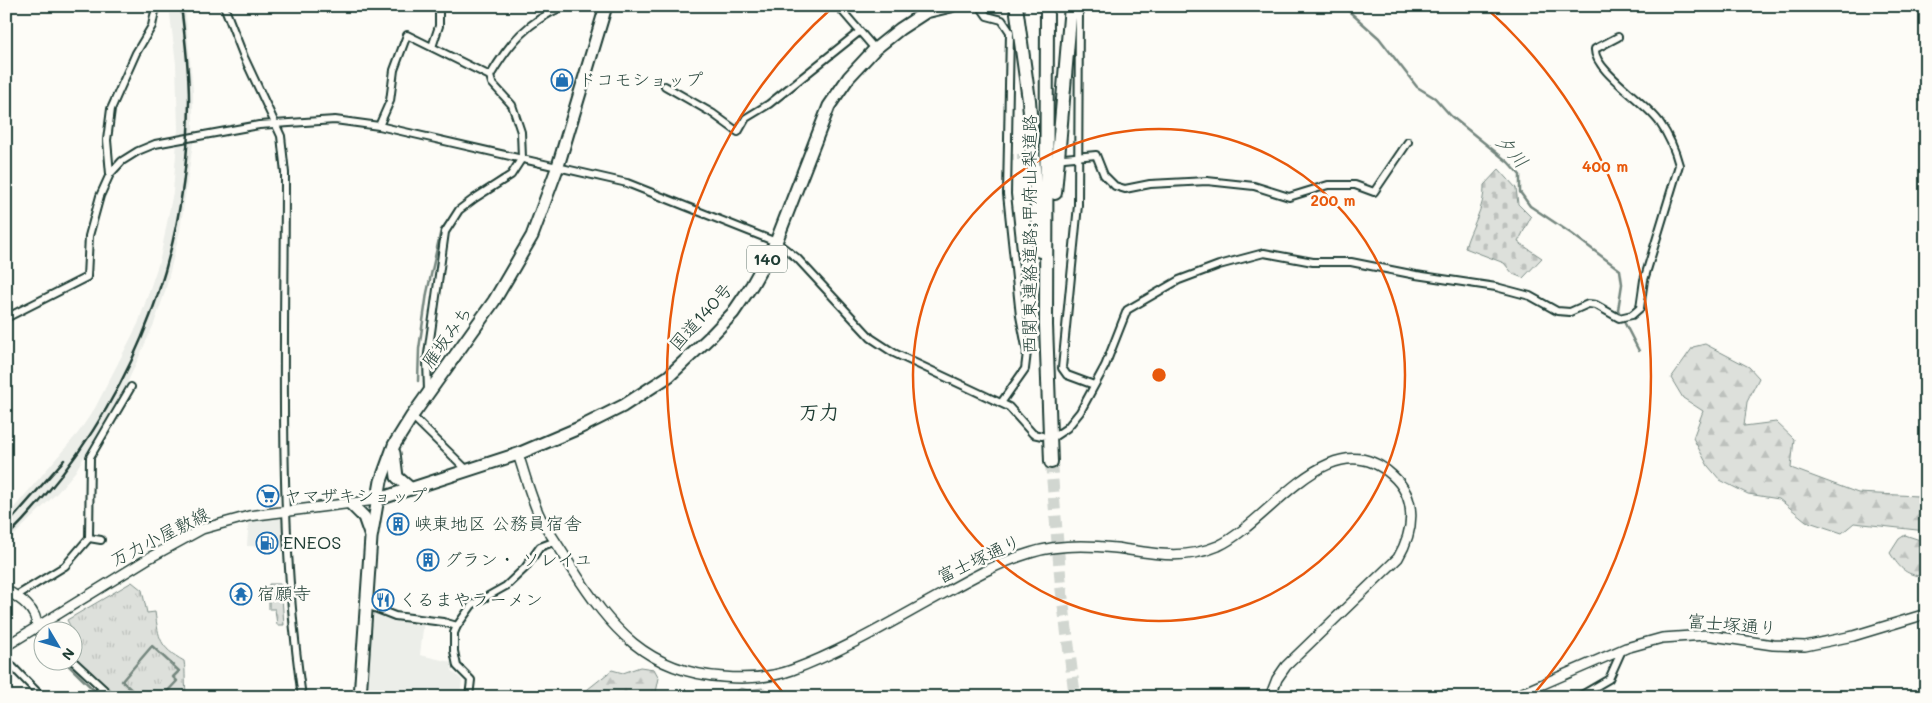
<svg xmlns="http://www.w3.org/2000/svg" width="1932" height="703" viewBox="0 0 1932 703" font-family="Mali,'Klee One',sans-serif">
<defs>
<pattern id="grass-tufts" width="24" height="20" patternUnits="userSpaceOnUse" patternTransform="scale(1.25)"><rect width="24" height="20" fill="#dde0db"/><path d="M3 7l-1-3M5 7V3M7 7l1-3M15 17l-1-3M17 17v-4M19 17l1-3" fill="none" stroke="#bdc1bd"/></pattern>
<pattern id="forest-firs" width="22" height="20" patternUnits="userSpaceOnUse" patternTransform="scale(1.25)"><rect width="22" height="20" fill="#dde0db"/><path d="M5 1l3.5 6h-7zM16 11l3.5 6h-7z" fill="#bdc1bd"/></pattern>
<pattern id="cemetery-stones" width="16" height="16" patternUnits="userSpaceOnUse" patternTransform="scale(1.25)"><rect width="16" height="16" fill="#dde0db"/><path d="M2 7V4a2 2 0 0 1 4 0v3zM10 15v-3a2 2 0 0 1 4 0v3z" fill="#bdc1bd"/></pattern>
</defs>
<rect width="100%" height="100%" fill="#fdfcf7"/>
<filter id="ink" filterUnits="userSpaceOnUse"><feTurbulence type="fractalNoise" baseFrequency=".02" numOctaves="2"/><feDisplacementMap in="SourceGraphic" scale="10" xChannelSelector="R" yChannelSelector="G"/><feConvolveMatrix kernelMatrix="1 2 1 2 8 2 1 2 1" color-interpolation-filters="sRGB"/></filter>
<g filter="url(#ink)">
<g fill="#eceee9">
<path d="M169,6H185L193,90V143L180,230L165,292L154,324L124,390L75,472L58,492L6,543V517L78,433L95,408L138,324L160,259L173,192L178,129L176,64Z"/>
<path d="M285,511L287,548L247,546L249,516Z"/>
<path d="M371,608L424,620L420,655L451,662L452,671L462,680L460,697H365Z"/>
</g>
<path fill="url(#grass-tufts)" stroke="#7e8e88" d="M132,582L142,590L147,613L155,612C159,639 159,647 184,661C186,673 184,684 187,697H99L107,687L73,656V643L77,639L67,620Z"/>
<g fill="url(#forest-firs)" stroke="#7e8e88">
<path d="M1705,344L1749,367L1759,378L1747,402L1744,426L1776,422L1794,439L1791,468L1858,493L1918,496L1926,500V531L1854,523L1842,533L1806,521L1779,499L1748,494L1720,480L1708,466L1693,438L1703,411L1683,398L1671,378L1693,347Z"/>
<path d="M1905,535L1926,542V577C1906,575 1901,570 1890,553L1899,539Z"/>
<path d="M640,667L654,669L659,678L655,697H582L583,693L612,670L623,673Z"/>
</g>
<g fill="url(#cemetery-stones)" stroke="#7e8e88">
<path d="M1499,169L1516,188L1518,204L1531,217L1518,242L1542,258L1523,278L1513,274L1504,263L1465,248C1471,226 1485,209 1484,185Z"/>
<path d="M269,584H281L284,625H277L275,609H269Z"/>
<path d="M741,688L748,690L762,688L780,697H727Z"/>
</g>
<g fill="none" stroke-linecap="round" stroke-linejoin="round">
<g stroke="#75877f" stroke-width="2.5">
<path d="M1343,6L1379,38L1417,87L1435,98L1451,116L1508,162L1520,175V192L1530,206L1572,234L1620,270L1622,284L1618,310L1639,351"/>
<path d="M487,187L502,176"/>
<path d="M418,381L419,349L427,293L441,230L452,216"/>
<path d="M34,633L42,641"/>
<path d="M63,660L101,697"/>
<path d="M139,697L122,681L152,646L179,671L173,677L177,681L162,697"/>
</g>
<path stroke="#d1d6d0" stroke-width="6" stroke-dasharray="6 3" stroke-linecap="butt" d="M1008,157H1034"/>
<path stroke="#d1d6d0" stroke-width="12" stroke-dasharray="12 6" stroke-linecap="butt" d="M1051,462L1061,586L1075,697"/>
<g stroke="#1f3d34" stroke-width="10">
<g id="minor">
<path d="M224,6L244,57L281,136L285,173C285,348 277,523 302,697"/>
<path d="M838,6L875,49"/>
<path d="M980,6L987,16L1002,20L1010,32L1007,194L1020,316L1027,352L1025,369L1001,403"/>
<path d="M1079,6L1078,205L1062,368L1067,375L1094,385"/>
<path d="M432,47L439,26V6"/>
<path d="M490,76C510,42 527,22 564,6"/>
<path d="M665,86L712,113L738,132L746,118L769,104L859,32"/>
<path d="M379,126L390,101L394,70L407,35L490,76L492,83L512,105L521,132L522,158L511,175L475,198L459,210L445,232L427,361L428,391"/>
<path d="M1064,158L1096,155L1104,175L1115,186L1125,189L1150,184L1207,181L1254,186L1289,197L1328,185H1355L1374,192L1408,142"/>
<path d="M110,174L107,140L111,109L136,53L152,26L156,6"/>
<path d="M6,318L87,277L89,236L100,196L110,174L122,161L138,151L155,144L259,125L335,120L379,126L627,183L776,242L797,258L871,338L894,353L1009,407L1033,434L1042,436"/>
<path d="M412,416L467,470"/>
<path d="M1055,436L1067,428L1080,412L1105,366L1127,310L1179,280L1219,265L1264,253L1313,262H1351L1416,275L1496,287L1530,296L1557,311L1570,312L1588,304L1596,305L1619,318L1632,315L1640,308L1644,280L1679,165C1675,150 1669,136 1660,123C1647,103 1593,70 1595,49L1618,37"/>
<path d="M101,540L89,538L90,457L131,387"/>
<path d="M16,596L65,566L89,538"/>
<path d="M367,605L395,616L443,622L457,626"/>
<path d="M6,660L42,697"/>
<path d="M72,660L112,697"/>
<path d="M92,697L103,689"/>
<path d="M469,697L471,680L457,666L454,651V633L457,626L472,605L506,586L525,568L540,547L556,541"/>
<path d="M1578,697L1609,679L1622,650"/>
</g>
</g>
<g stroke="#1f3d34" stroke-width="12">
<g id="tertiary">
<path d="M518,454C525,475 531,499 541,519C551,535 562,551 572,568C610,628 647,672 723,677C746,679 770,678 792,670C846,650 896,619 946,592C973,577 1000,562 1030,553C1057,544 1088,545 1116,548C1151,553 1183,561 1218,546C1270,522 1330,419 1392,475C1418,498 1414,531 1398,558L1286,666L1277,679L1270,697"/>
<path d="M6,590C20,598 37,609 37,627"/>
<path d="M1513,697L1626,648L1662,638L1706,635L1773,645L1805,646L1853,636L1926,614"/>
</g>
</g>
<g stroke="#1f3d34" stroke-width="12">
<path id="secondary" d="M6,646L149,558L202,529L249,516L376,500"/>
</g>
<g stroke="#1f3d34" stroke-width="15">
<g id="trunk">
<path d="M394,453L397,477L411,489"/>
<path d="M376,500L518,454L579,428L623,406L669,376L710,337L733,313L752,285L776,242L829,106L849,77L875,49L900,29L926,12L951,6"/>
<path d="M351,504L364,517L370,534"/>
<path d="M360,697L371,538L381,481L394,445L412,416L494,301L532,236L558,166L606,6"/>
</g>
</g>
<g stroke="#1f3d34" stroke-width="16">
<g id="motorway">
<path d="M1016,6L1029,100L1040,251"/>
<path d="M1047,6L1046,325L1051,462"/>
<path d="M1055,193L1071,6"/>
</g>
</g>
<use href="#minor" stroke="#fdfcf7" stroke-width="6"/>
<use href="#tertiary" stroke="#fdfcf7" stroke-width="9"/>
<use href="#secondary" stroke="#fdfcf7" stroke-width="9"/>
<use href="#trunk" stroke="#fdfcf7" stroke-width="11"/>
<use href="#motorway" stroke="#fdfcf7" stroke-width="12"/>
<g stroke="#1f3d34" stroke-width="2.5">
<path d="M6,526L64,460"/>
<path d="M6,538C125,419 188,268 189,100C189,69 185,37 181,6"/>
</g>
</g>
</g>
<g fill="none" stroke="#e8590c" stroke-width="2.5">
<circle cx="1159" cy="375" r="246"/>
<path d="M785 695A492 492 0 0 1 833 7M1485 7A492 492 0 0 1 1533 695"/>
</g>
<defs>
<g id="shop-ring" transform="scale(1.125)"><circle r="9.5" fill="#fdfcf7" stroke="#1f6fb2" stroke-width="1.5"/><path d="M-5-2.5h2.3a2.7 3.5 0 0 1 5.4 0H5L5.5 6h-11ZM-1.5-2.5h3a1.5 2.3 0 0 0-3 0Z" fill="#1f6fb2"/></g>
<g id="supermarket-ring" transform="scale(1.125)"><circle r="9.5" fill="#fdfcf7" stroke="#1f6fb2" stroke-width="1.5"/><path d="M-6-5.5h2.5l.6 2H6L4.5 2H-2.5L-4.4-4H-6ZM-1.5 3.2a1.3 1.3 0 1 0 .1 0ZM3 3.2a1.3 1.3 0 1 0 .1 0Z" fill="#1f6fb2"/></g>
<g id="building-ring" transform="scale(1.125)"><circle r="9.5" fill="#fdfcf7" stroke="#1f6fb2" stroke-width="1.5"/><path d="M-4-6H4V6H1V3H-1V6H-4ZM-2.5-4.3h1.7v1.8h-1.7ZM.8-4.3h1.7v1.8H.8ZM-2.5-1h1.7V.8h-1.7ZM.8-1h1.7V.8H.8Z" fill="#1f6fb2"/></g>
<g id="fuel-ring" transform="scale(1.125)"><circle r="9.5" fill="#fdfcf7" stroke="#1f6fb2" stroke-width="1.5"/><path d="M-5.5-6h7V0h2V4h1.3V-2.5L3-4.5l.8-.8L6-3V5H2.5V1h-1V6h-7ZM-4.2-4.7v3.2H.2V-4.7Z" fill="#1f6fb2"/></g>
<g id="temple-ring" transform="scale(1.125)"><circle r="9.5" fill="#fdfcf7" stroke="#1f6fb2" stroke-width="1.5"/><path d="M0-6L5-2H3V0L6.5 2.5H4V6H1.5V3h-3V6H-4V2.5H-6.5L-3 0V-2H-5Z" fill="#1f6fb2"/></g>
<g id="restaurant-ring" transform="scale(1.125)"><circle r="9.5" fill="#fdfcf7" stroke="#1f6fb2" stroke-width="1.5"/><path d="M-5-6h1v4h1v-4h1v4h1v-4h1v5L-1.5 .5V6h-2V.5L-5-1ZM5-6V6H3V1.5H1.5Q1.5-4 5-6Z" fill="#1f6fb2"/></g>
</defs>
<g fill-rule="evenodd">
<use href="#shop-ring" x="562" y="80"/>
<use href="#supermarket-ring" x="268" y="496"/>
<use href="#building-ring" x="398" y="524"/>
<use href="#fuel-ring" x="267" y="543"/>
<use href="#building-ring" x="428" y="560"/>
<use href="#temple-ring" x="241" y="594"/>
<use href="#restaurant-ring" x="383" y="600"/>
</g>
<g text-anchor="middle" stroke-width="5" stroke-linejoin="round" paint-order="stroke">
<rect fill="#fdfcf7" stroke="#62766e" stroke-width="1" x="747" y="245.5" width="40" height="27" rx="4"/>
<g font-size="16" font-weight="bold" fill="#1f3d34">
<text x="767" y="265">140</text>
</g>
<g font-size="18" fill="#1f3d34" stroke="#fdfcf7" text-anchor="start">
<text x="578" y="86">ドコモショップ</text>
<text x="284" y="502">ヤマザキショップ</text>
<text x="414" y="530">峡東地区 公務員宿舎</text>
<text x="283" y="549">ENEOS</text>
<text x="444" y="566">グラン・ ソレイユ</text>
<text x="257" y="600">宿願寺</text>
<text x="399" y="606">くるまやラーメン</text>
</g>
<g font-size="18" fill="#1f3d34" stroke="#fdfcf7">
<text transform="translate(1030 234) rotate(-90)" y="6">西関東連絡道路;甲府山梨道路</text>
<text transform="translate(701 317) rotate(-48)" y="6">国道140号</text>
<text transform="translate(447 337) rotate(-54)" y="6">雁坂みち</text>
<text transform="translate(160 537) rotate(-27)" y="6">万力小屋敷線</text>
<text transform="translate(979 559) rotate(-25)" y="6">富士塚通り</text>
<text transform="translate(1732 625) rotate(5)" y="6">富士塚通り</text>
</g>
<g font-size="19" font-style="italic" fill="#435c53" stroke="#fdfcf7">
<text transform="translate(1512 151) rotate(48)" y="7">夕川</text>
</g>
<g font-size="20" font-weight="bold" fill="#1f3d34" stroke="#fdfcf7">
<text x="819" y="419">万力</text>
</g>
</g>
<circle cx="1159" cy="375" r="8" fill="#e8590c" stroke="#fdfcf7" stroke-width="2.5"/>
<g font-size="15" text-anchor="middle" font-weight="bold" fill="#e8590c" stroke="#fdfcf7" stroke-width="5" stroke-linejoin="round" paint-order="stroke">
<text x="1605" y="172">400 m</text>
<text x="1333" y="206">200 m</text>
</g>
<rect width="1932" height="703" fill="none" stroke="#fdfcf7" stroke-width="25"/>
<rect x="12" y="12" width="1907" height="678" fill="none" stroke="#1f3d34" stroke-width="2" filter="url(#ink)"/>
<g transform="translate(58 646) rotate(128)"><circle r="24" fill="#fdfcf7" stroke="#a4b0a9"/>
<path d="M0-4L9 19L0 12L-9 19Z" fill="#1f6fb2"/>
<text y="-8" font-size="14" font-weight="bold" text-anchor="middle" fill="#1f3d34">N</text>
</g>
</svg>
